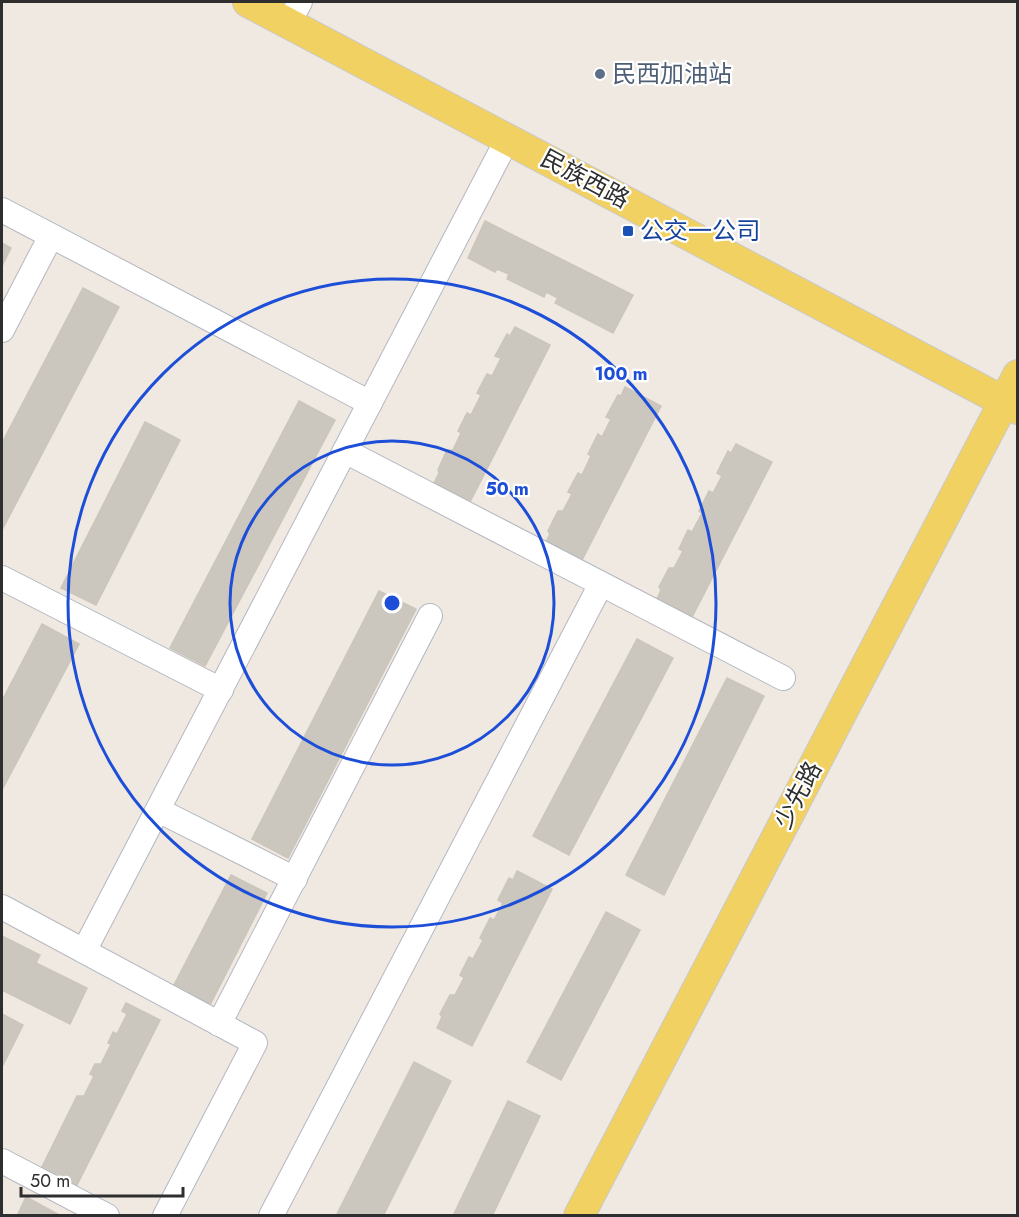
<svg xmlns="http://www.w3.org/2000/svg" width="1019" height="1217" viewBox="0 0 1019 1217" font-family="Jost,'Noto Sans SC',sans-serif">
<rect width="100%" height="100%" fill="#efe9e1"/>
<g fill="#cbc7bf" stroke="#cbc5ba" stroke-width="1.5">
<path d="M485,221L633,295L613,333L555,303L558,298L546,292L544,297L507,279L509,274L497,269L495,272L468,258Z"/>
<path d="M2,243L11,248L2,266Z"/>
<path d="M83,288L119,307L2,530V443Z"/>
<path d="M515,327L550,345L470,502L434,483L439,473L438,470L447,450H453L461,433L458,431L467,413L471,415L481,395L477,393L487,374L492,376L501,358L495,356L507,334L510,336Z"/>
<path d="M625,387L661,406L581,562L545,544L550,534L548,531L558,511H563L572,494L568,492L578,473L582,475L591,456L588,454L598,434L602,437L611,419L606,417L618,395L621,396Z"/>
<path d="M299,401L335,420L205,666L170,648Z"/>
<path d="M145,422L180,440L96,605L61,588Z"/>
<path d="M736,444L772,462L691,619L656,601L661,590L659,587L669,568H674L683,551L679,549L688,530L692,532L702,513L699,511L709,491L713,493L722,476L717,473L728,451L731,453Z"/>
<path d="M379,591L416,609L288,858L252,839Z"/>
<path d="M42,624L79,644L2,790V701Z"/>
<path d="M637,639L673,658L569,855L533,836Z"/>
<path d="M727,678L764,696L664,895L626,875Z"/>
<path d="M517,871L552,889L472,1046L437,1028L442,1017L440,1014L450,995H455L464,978L460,975L469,957L473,959L483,940L480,938L490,918L494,920L503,903L498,900L509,878L513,880Z"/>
<path d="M231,875L267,893L209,1007L172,989Z"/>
<path d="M606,912L640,930L561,1080L527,1062Z"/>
<path d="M2,936L40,955L36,963L87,988L70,1024L2,990Z"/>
<path d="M126,1003L160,1020L76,1187L41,1169L77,1096H84L94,1076L90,1074L95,1064H101L111,1044L108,1043L113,1032L117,1034L127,1014L122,1011Z"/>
<path d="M2,1014L23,1025L2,1067Z"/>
<path d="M414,1062L451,1081L383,1216H336Z"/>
<path d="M508,1101L540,1116L492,1216H453Z"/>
<path d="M26,1197L61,1216H17Z"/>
</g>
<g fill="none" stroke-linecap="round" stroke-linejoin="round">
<g stroke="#b4b7c1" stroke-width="26">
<g id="minor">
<path d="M289,22L300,2"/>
<path d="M2,210L370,403"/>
<path d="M2,330L51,236"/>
<path d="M345,451L783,678"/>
<path d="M2,578L221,690"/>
<path d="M158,810L295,879"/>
<path d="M2,907L255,1043L165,1216"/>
<path d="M84,951L508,138"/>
<path d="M219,1024L430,616"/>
<path d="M2,1161L107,1216"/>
<path d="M271,1216L601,584"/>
</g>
</g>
<g stroke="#c9c9c9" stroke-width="32">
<g id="major">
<path d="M248,2L1018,409"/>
<path d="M579,1216L1018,375"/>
</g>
</g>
<use href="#minor" stroke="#fff" stroke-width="24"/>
<use href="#major" stroke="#f2d163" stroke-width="30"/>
</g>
<g fill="none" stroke="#1d4ed8" stroke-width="3">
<circle cx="392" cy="603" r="162"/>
<circle cx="392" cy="603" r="324"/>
</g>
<circle fill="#5c6f8a" stroke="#fff" stroke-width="2" cx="600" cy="74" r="6"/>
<rect fill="#1a4fb4" stroke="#fff" stroke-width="2" x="622" y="225" width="12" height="12" rx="3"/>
<g text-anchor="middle" stroke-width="4.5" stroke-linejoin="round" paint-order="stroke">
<g font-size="24" fill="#4e5e75" stroke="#fff" text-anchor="start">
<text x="612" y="82">民西加油站</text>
</g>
<g font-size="24" fill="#2e2e2e" stroke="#fff">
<text transform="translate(585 179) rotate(28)" y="8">民族西路</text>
<text transform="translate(798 795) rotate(-62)" y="8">少先路</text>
</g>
<g font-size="24" fill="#164399" stroke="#fff" text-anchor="start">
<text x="640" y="239">公交一公司</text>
</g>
</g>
<circle cx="392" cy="603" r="9" fill="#1d4ed8" stroke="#fff" stroke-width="3"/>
<g font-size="18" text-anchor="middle" font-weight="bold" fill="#1d4ed8" stroke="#fff" stroke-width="4.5" stroke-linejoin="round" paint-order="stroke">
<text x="621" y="380">100 m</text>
<text x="507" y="495">50 m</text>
</g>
<rect width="1019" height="1217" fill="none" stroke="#2e2e2e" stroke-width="6"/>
<path d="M21 1187v9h162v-9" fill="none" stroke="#2e2e2e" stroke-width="3"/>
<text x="30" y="1187" font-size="18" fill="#2e2e2e" stroke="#ffffff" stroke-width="4.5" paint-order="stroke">50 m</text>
</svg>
